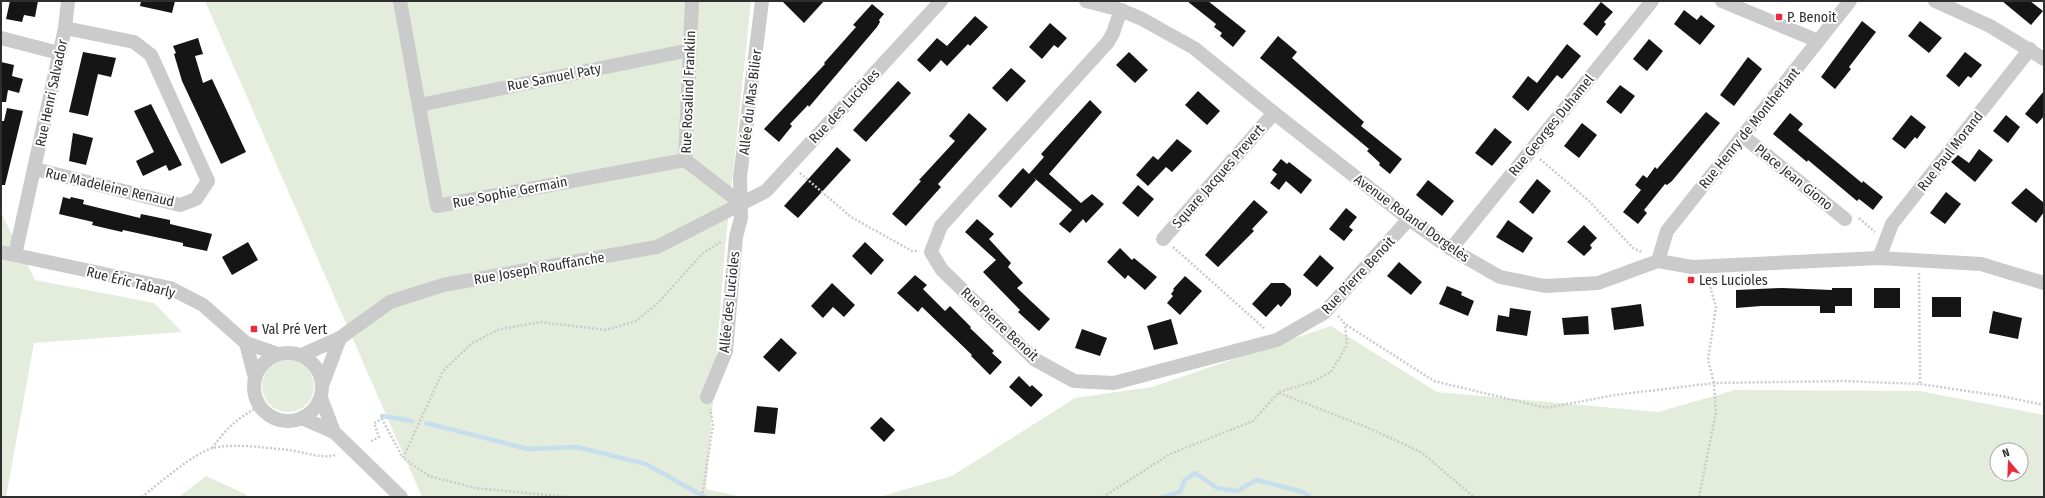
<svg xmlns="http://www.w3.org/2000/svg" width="2045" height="498" viewBox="0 0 2045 498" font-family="'Fira Sans Condensed',sans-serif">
<rect width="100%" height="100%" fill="#fff"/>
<g fill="#e4ecdb" fill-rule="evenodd">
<path d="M205,1H751L725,249L706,489L742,497H422Z"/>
<path d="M1,213L35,280L154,303L182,332L34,343L6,497H1Z"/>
<path d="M1331,326L1437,392L1658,412L1735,390L1919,391L2044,415V497H879L952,476L1075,398L1152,387ZM1997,450H2021V474H1997Z"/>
<circle cx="288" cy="386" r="26"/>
<path d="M206,476L247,495L245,497H179Z"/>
</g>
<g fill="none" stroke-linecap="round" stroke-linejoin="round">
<g stroke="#c7deec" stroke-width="4.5">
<path d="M382,416L412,421"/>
<path d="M426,423L528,449L577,447L646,464L705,497"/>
<path d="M1163,497L1180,492L1185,480L1195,473L1217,488L1237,491L1257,480L1303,492L1310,497"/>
</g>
</g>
<g fill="#151515">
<path d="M10,1H38L35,17L24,15L22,22L6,19Z"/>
<path d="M141,1H175L172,13L140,6Z"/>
<path d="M782,1H824L804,23Z"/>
<path d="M1187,1H1208L1246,31L1233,47L1220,36L1222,33L1214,27L1216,24Z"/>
<path d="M2002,1H2030L2043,11L2031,25Z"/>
<path d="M1601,2L1613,12L1604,22L1606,24L1597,36L1583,24Z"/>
<path d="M872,4L884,14L879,20L880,22L877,27L809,107L808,105L790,124L792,126L779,142L764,129L825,64L824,63L856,27L853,25Z"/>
<path d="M1684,10L1697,20L1701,15L1715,26L1700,45L1674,24Z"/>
<path d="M975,16L988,27L970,46L968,44L947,66L941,60L930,72L917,60L937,38L947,46Z"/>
<path d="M1862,21L1876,32L1849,67L1851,69L1835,89L1821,77Z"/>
<path d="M1920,21L1942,38L1929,53L1908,36Z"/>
<path d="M1050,23L1067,38L1058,48L1054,45L1042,59L1029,47Z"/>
<path d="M1278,36L1297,52L1292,58L1364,122L1361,126L1402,159L1390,174L1379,165L1380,163L1367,151L1369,149L1260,58Z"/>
<path d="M198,38L203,54L195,56L203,83L212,79L246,152L221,164L182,81L174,54L176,53L173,46Z"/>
<path d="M1649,39L1663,51L1647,71L1633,59Z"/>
<path d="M1567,44L1581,56L1562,79L1557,75L1528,111L1512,97L1528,76L1537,83Z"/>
<path d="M83,52L116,58L111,77L98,74L88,116L69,112Z"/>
<path d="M1129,52L1148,70L1135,83L1116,65Z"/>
<path d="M1965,52L1982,65L1971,78L1968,76L1959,87L1946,76Z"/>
<path d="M1748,57L1762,69L1734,106L1720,95Z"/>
<path d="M1,62L14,65L12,76L23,79L19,93L8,90L6,102H1Z"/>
<path d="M1011,68L1026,81L1007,102L992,88Z"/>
<path d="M898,81L911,93L866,142L853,130Z"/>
<path d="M1620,85L1635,96L1621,114L1606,102Z"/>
<path d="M1198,91L1220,111L1207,125L1185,105Z"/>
<path d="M2044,91V116L2037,124L2025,114Z"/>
<path d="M1090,100L1102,112L1049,174L1081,203L1092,194L1104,204L1086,223L1083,219L1070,233L1059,224L1072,210L1033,177L1036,180L1011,208L998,196L1023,168L1029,174L1044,157L1041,154Z"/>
<path d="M151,104L182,165L169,171L166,165L143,176L136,161L154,152L134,111Z"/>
<path d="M7,108L23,111L5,185H1V121H4Z"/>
<path d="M1706,112L1720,123L1672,181L1667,185L1665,184L1644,210L1647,213L1638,224L1623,212L1641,190L1635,185L1643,175L1647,178L1655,167L1657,169Z"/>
<path d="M969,113L987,129L938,184L941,187L906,226L892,214L921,181L919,180L955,141L949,136Z"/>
<path d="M1790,113L1803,124L1798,130L1862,183L1863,181L1883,197L1873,210L1859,199L1857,201L1808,160L1807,162L1773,134Z"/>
<path d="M1911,115L1926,127L1917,139L1915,137L1905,149L1892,139Z"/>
<path d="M2006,115L2020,127L2008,143L1993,131Z"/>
<path d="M1582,123L1597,135L1579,158L1564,146Z"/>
<path d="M1495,128L1512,142L1492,166L1475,153Z"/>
<path d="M73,133L93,138L86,165L69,161Z"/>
<path d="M1177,139L1192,151L1172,172L1166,167L1148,186L1136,175L1153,156L1158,160Z"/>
<path d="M837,147L851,160L798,218L784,206Z"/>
<path d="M1979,149L1993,160L1975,182L1951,162L1958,155L1969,163Z"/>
<path d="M1281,159L1287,164L1289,162L1312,180L1301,194L1286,181L1279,190L1270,183L1277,174L1272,170Z"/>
<path d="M1537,179L1551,191L1533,214L1519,202Z"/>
<path d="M1428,180L1454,201L1442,216L1416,195Z"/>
<path d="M1138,185L1154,199L1138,217L1122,203Z"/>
<path d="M2026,188L2044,203V212L2036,223L2011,203Z"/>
<path d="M1946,192L1961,204L1945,224L1930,213Z"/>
<path d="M63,197L70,199L71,197L84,200L83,204L140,218L141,214L170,220V224L212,234L207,251L183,246V243L123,230L122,232L92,225L93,222L59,214Z"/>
<path d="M1254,200L1268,212L1252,229L1254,231L1218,267L1205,255Z"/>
<path d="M1346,208L1357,217L1349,227L1353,230L1344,241L1329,229Z"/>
<path d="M977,219L994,234L989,239L1011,263L1008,267L1023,283L1017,288L1050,319L1039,331L1018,312L1020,310L983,272L996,260L965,232Z"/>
<path d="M1508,220L1533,238L1523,253L1496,237Z"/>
<path d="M1584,225L1597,238L1590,245L1592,248L1584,256L1567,242Z"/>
<path d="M248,242L258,260L232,275L222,257Z"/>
<path d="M865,242L884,260L871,275L852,256Z"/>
<path d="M1120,248L1132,260L1134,258L1157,277L1145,290L1128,275L1125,279L1107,262Z"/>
<path d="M1320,255L1334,268L1317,287L1303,275Z"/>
<path d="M1399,262L1422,282L1411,295L1387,276Z"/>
<path d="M915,275L927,285L923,289L945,311L950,306L971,327L970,328L994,351L992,353L1002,362L990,375L971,356L972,355L922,307L918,312L897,293Z"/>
<path d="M1185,276L1202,291L1180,315L1167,303L1173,296L1171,294L1174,290L1173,289Z"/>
<path d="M832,283L855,305L844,317L833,307L823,318L811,306Z"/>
<path d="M1271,283H1284L1291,289V295L1281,307L1278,304L1266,317L1252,304Z"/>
<path d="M1447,286L1462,292L1461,295L1474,301L1468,316L1439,304Z"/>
<path d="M1782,288L1832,290V288H1852V306H1835V313H1820V306H1761L1736,308V290Z"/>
<rect x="1874" y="288" width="26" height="20"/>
<rect x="1932" y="297" width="29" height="20"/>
<path d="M1641,304L1644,326L1614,330L1611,308Z"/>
<path d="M1510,308L1531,311L1527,336L1496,331L1498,315L1509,317Z"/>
<path d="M1993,311L2022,318L2018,339L1989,333Z"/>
<path d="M1588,316L1589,334L1564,335L1562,318Z"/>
<path d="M1171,319L1178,344L1154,350L1147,326Z"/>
<path d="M1082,329L1107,338L1100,356L1075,348Z"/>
<path d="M781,338L797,353L779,372L763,357Z"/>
<path d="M1019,376L1030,387L1032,385L1043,395L1031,407L1009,387Z"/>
<path d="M757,406L778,408L775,434L754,432Z"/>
<path d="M881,417L895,430L884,442L870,428Z"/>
</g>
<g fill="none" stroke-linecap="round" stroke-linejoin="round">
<g stroke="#cbcbcb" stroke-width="2.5" stroke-dasharray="2 2" stroke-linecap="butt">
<path d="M1540,159L1589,201L1633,248L1642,252"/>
<path d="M800,173L851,217L912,251H917"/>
<path d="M1859,218L1875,232"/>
<path d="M1173,247L1265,329"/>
<path d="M1919,273L1920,384"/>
<path d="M1338,316L1345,324L1434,381L1546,408L1615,395L1714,383L1845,381L1920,384L2001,396L2044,405"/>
<path d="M1279,393L1366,427L1421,452L1474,497"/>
<path d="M371,441L379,437L374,423L382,419L403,458"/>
<path d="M212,448C228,427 236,419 260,406"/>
<path d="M142,497C157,485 195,452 213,448C234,443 267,448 289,450C303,452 322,459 335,455"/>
<path d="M567,497L475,488L429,476L403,458L443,371L472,343L500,329L541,322L606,330L636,321L659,302L702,254L722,241"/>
<path d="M702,497L713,424L710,409"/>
<path d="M1103,497L1170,454L1253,421L1279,392L1312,382L1331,372L1347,345L1345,324"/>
<path d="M1699,497L1716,412L1714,383L1708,360L1716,307L1708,279"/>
</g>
<g stroke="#cbcbcb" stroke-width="14">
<path d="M400,1L437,206L685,160"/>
<path d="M692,1L685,160L742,204"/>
<path d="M1086,1L1121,10L1142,19L1194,48L1274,113L1409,219L1451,249L1500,277L1545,286L1598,283L1658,261L1692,267L1879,258L1981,264L2044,283"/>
<path d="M1722,1L1818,41"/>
<path d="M1935,1L1990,26L2044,59"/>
<path d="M1121,10L1113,33L1108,42L941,226L931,252L942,270L1034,359L1074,381L1114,383L1277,340L1324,313L1409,219"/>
<path d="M1,38L59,53"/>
<path d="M419,105L690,50"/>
<path d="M1743,136L1845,219"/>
<path d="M35,169L180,205L196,199L208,181L151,55L134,42L65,28"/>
<path d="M1163,239L1274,113"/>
<path d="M1451,249L1652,1"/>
<path d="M1,252L170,288L203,305L246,343L278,354"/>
<path d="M15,255L65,28L68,1"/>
<path d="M1879,258L1892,224L2030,49"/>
<path d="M1658,261L1667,231L1850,1"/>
<path d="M246,343L255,378"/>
<circle cx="288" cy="387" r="34"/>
<path d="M302,355L340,338L390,302L443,285L657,247L766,191L941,1"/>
<path d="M323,383L340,338"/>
<path d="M707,397L726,351L736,237L741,218L740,177L762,1"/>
<path d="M321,398L334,432"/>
<path d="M302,418L334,432L401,497"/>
</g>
</g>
<g fill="#e92c3c" stroke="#fff" stroke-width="1.5">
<rect x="1775" y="13" width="8" height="8" rx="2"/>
<rect x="1687" y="276" width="8" height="8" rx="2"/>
<rect x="250" y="325" width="8" height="8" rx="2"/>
</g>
<g text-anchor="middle" stroke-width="4" stroke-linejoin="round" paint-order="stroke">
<g font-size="14" fill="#2e2e2e" stroke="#fff" text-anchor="start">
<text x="1787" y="22">P. Benoit</text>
<text x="1699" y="285">Les Lucioles</text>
<text x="262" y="334">Val Pré Vert</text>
</g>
<g font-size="14" fill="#2e2e2e" stroke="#fff">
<text transform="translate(554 77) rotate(-11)" y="5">Rue Samuel Paty</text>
<text transform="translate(688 92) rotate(-88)" y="5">Rue Rosalind Franklin</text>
<text transform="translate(51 93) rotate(-78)" y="5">Rue Henri Salvador</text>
<text transform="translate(750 102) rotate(-83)" y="5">Allée du Mas Bilier</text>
<text transform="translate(844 106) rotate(-47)" y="5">Rue des Lucioles</text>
<text transform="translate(1551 125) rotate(-51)" y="5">Rue Georges Duhamel</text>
<text transform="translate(1749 128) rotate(-51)" y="5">Rue Henry de Montherlant</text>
<text transform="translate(1950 151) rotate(-52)" y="5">Rue Paul Morand</text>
<text transform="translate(1218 176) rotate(-49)" y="5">Square Jacques Prevert</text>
<text transform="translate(1794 177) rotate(39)" y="5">Place Jean Giono</text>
<text transform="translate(110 187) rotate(13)" y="5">Rue Madeleine Renaud</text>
<text transform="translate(510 192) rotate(-11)" y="5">Rue Sophie Germain</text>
<text transform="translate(1412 218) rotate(36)" y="5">Avenue Roland Dorgelès</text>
<text transform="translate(539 268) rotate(-10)" y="5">Rue Joseph Rouffanche</text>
<text transform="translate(1358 275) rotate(-47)" y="5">Rue Pierre Benoit</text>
<text transform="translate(131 282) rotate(14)" y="5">Rue Éric Tabarly</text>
<text transform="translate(729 302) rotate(-84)" y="5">Allée des Lucioles</text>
<text transform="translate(1000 324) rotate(43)" y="5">Rue Pierre Benoit</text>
</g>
</g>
<rect width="2045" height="498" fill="none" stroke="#2e2e2e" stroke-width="4"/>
<g transform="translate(2009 462) rotate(341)"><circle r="19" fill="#ffffff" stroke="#ababab"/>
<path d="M0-3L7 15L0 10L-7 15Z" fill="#e92c3c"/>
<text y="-6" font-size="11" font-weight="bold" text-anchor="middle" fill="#2e2e2e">N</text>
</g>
</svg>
